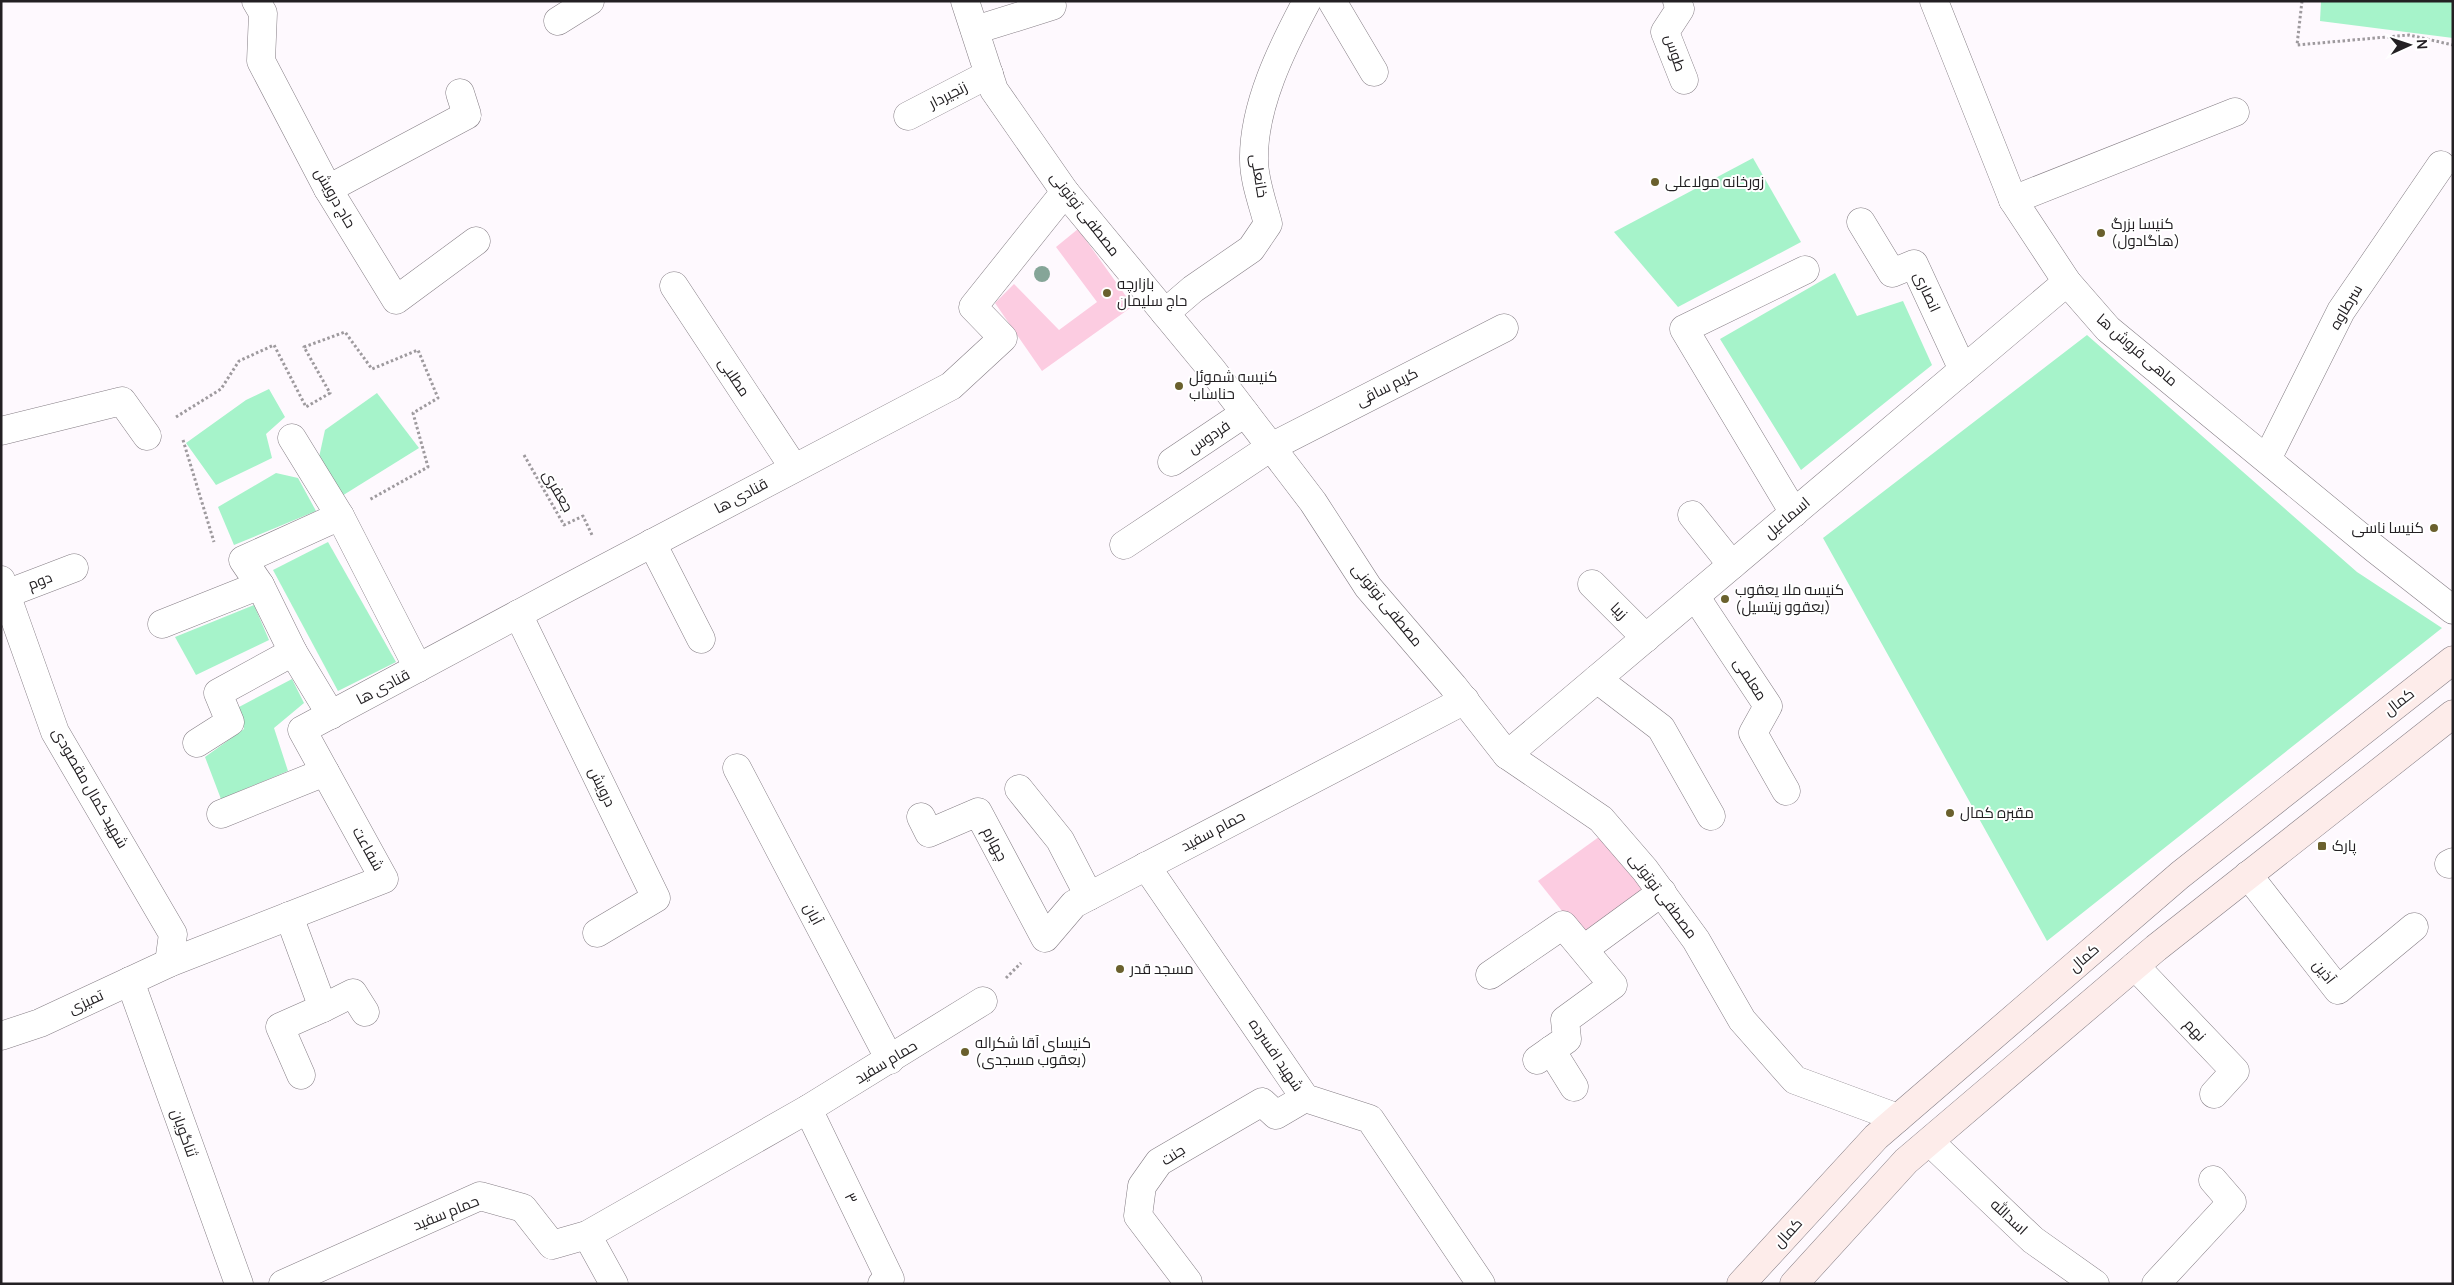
<svg xmlns="http://www.w3.org/2000/svg" width="2454" height="1285" viewBox="0 0 2454 1285" font-family="Manrope,Cairo,sans-serif">
<rect width="100%" height="100%" fill="#fef9fe"/>
<g fill="#a6f3ca">
<path d="M2321,1H2453V38L2320,21Z"/>
<path d="M1753,158L1801,242L1678,307L1614,232Z"/>
<path d="M1835,273L1857,316L1903,301L1932,365L1801,470L1720,339Z"/>
<path d="M2087,335L2357,572L2442,628L2047,941L1823,538Z"/>
<path d="M269,389L285,417L266,434L272,458L216,485L186,443L246,400Z"/>
<path d="M377,393L419,448L337,499L316,471L325,430Z"/>
<path d="M276,473L298,478L316,511L234,545L218,507Z"/>
<path d="M328,542L396,662L338,691L273,570Z"/>
<path d="M254,605L269,640L196,675L175,637Z"/>
<path d="M292,679L304,703L274,728L288,771L221,799L205,757L244,729L239,707Z"/>
</g>
<g fill="#fccce1">
<path d="M1078,229L1133,306L1042,371L995,303L1014,284L1059,330L1097,302L1056,247Z"/>
<path d="M1603,834L1644,891L1582,936L1538,881Z"/>
</g>
<g fill="none" stroke-linecap="round" stroke-linejoin="round">
<g stroke="#857e85" stroke-width="29">
<g id="minor">
<path d="M256,1L263,13L261,61L328,189L396,300L476,241"/>
<path d="M965,1L994,90L1065,192L1213,371L1313,502L1368,587L1453,686L1507,755L1601,819L1645,870L1696,940L1742,1020L1795,1080L1898,1118"/>
<path d="M1332,1L1374,72"/>
<path d="M1677,1L1680,9L1665,32L1684,80"/>
<path d="M1934,1L2013,200L2067,282L2108,329L2374,548L2453,610"/>
<path d="M558,21L590,1"/>
<path d="M975,30L1052,6"/>
<path d="M908,116L989,74"/>
<path d="M328,189L467,115L460,93"/>
<path d="M2013,200L2235,112"/>
<path d="M1861,222L1892,273L1914,264L1963,370"/>
<path d="M674,286L794,468"/>
<path d="M1165,313L1193,289L1251,249L1268,224C1263,204 1254,181 1254,160C1253,106 1282,48 1307,1"/>
<path d="M1,431L122,401L147,436"/>
<path d="M292,438L340,516"/>
<path d="M2267,459L2341,311L2441,165"/>
<path d="M1172,462L1245,413"/>
<path d="M1794,513L1684,329L1805,270"/>
<path d="M1692,515L1732,565"/>
<path d="M652,543L701,639"/>
<path d="M1124,545L1271,447L1504,328"/>
<path d="M1,580L55,732L173,934L169,963"/>
<path d="M1592,584L1646,638"/>
<path d="M260,585L243,560L340,516L418,668"/>
<path d="M6,594L74,568"/>
<path d="M1695,596L1768,706L1753,733L1786,791"/>
<path d="M518,614L656,898L597,933"/>
<path d="M162,624L260,585L293,652"/>
<path d="M1597,679L1661,728L1711,816"/>
<path d="M197,743L230,722L218,693L293,652L331,715"/>
<path d="M1507,755L2067,282"/>
<path d="M737,768L890,1060"/>
<path d="M1019,789L1060,840L1089,896"/>
<path d="M221,814L325,772"/>
<path d="M921,817L929,833L978,812L1045,938L1074,904L1465,700"/>
<path d="M2449,864L2453,862"/>
<path d="M1146,866L1305,1098L1370,1119L1481,1284"/>
<path d="M2248,875L2338,990L2414,927"/>
<path d="M289,916L323,1008L353,993L365,1012"/>
<path d="M1584,949L1662,892"/>
<path d="M2135,966L2235,1071L2214,1094"/>
<path d="M1490,975L1563,925L1613,985L1565,1020L1567,1039L1537,1060"/>
<path d="M130,981L239,1284"/>
<path d="M1,1036L40,1023L169,963L384,879L302,730L567,588L951,386L1003,338L973,307L1065,192"/>
<path d="M1551,1050L1574,1087"/>
<path d="M301,1075L280,1027L323,1008"/>
<path d="M808,1109L890,1279L882,1284"/>
<path d="M1930,1142L2033,1240L2095,1284"/>
<path d="M587,1235L614,1284"/>
<path d="M1188,1282L1138,1216L1142,1186L1159,1162L1262,1102L1276,1115L1305,1098"/>
<path d="M283,1284L480,1196L523,1208L552,1245L587,1235L808,1109L983,1001"/>
<path d="M2156,1284L2232,1202L2213,1180"/>
</g>
</g>
<g stroke="#857e85" stroke-width="29">
<g id="secondary">
<path d="M1741,1284L1876,1137L2180,875L2453,660"/>
<path d="M1794,1284L1906,1161L2156,948L2453,714"/>
</g>
</g>
<g stroke="#9e9a9e" stroke-width="3" stroke-dasharray="2.5 2.5" stroke-linecap="butt">
<path d="M2302,1L2297,45L2409,35L2453,45"/>
<path d="M176,417L221,389L239,361L274,345L306,407L330,393L304,347L345,332L372,369L418,350L438,398L413,413L428,467L369,500"/>
<path d="M183,440L214,542"/>
<path d="M524,455L564,525L583,516L593,537"/>
<path d="M1006,978L1021,963"/>
</g>
<use href="#minor" stroke="#fff" stroke-width="28"/>
<use href="#secondary" stroke="#fdecea" stroke-width="28"/>
</g>
<circle fill="#85a598" cx="1042" cy="274" r="8"/>
<g fill="#6a602d" stroke="#fff" stroke-width="2">
<circle cx="1655" cy="182" r="5"/>
<circle cx="2101" cy="233" r="5"/>
<circle cx="1107" cy="293" r="5"/>
<circle cx="1179" cy="386" r="5"/>
<circle cx="2434" cy="528" r="5"/>
<circle cx="1725" cy="599" r="5"/>
<circle cx="1950" cy="813" r="5"/>
<rect x="2317" y="841" width="10" height="10" rx="2.5"/>
<circle cx="1120" cy="969" r="5"/>
<circle cx="965" cy="1052" r="5"/>
</g>
<g text-anchor="middle" stroke-width="4" stroke-linejoin="round" paint-order="stroke">
<g font-size="15" fill="#232023" stroke="#fff">
<text transform="translate(1675 53) rotate(72)" y="5">طوس</text>
<text transform="translate(948 95) rotate(-27)" y="5">زنجیردار</text>
<text transform="translate(1259 176) rotate(81)" y="5">خانعلی</text>
<text transform="translate(335 198) rotate(60)" y="5">حاج درویش</text>
<text transform="translate(1085 214) rotate(52)" y="5">مصطفی توتونی</text>
<text transform="translate(1927 292) rotate(65)" y="5">انصاری</text>
<text transform="translate(2346 307) rotate(-59)" y="5">سرطاوه</text>
<text transform="translate(2137 350) rotate(41)" y="5">ماهی فروش ها</text>
<text transform="translate(734 377) rotate(56)" y="5">مطلبی</text>
<text transform="translate(1387 387) rotate(-27)" y="5">کریم ساقی</text>
<text transform="translate(1209 437) rotate(-34)" y="5">فردوس</text>
<text transform="translate(558 491) rotate(60)" y="5">جعفری</text>
<text transform="translate(741 496) rotate(-28)" y="5">قنادی ها</text>
<text transform="translate(1787 518) rotate(-40)" y="5">اسماعیل</text>
<text transform="translate(40 581) rotate(-21)" y="5">دوم</text>
<text transform="translate(1387 605) rotate(51)" y="5">مصطفی توتونی</text>
<text transform="translate(1619 611) rotate(45)" y="5">زیبا</text>
<text transform="translate(1750 679) rotate(57)" y="5">معلمی</text>
<text transform="translate(383 687) rotate(-28)" y="5">قنادی ها</text>
<text transform="translate(2399 702) rotate(-38)" y="5">کمال</text>
<text transform="translate(602 787) rotate(64)" y="5">درویش</text>
<text transform="translate(90 788) rotate(60)" y="5">شهید کمال مقصودی</text>
<text transform="translate(1213 831) rotate(-28)" y="5">حمام سفید</text>
<text transform="translate(995 844) rotate(62)" y="5">چهارم</text>
<text transform="translate(368 849) rotate(61)" y="5">شفاعت</text>
<text transform="translate(1663 896) rotate(53)" y="5">مصطفی توتونی</text>
<text transform="translate(813 914) rotate(62)" y="5">آبان</text>
<text transform="translate(2084 958) rotate(-41)" y="5">کمال</text>
<text transform="translate(2324 972) rotate(52)" y="5">آذین</text>
<text transform="translate(86 1002) rotate(-25)" y="5">تمیزی</text>
<text transform="translate(2195 1030) rotate(47)" y="5">نهم</text>
<text transform="translate(1276 1055) rotate(56)" y="5">شهید افسرده</text>
<text transform="translate(886 1062) rotate(-31)" y="5">حمام سفید</text>
<text transform="translate(184 1133) rotate(70)" y="5">ثناگویان</text>
<text transform="translate(1173 1155) rotate(-33)" y="5">جنت</text>
<text transform="translate(851 1198) rotate(64)" y="5">۳</text>
<text transform="translate(446 1213) rotate(-22)" y="5">حمام سفید</text>
<text transform="translate(2009 1217) rotate(43)" y="5">اسدالله</text>
<text transform="translate(1788 1233) rotate(-47)" y="5">کمال</text>
</g>
<g font-size="15" fill="#232023" stroke="#fff" text-anchor="start">
<text x="1665" y="187">زورخانه مولاعلی</text>
<text x="2111" y="229">کنیسا بزرگ<tspan x="2111" dy="17">(هاگادول)</tspan></text>
<text x="1117" y="289">بازارچه<tspan x="1117" dy="17">حاج سلیمان</tspan></text>
<text x="1189" y="382">کنیسه شموئل<tspan x="1189" dy="17">حناساب</tspan></text>
<text x="2424" y="533" text-anchor="end">کنیسا ناسی</text>
<text x="1735" y="595">کنیسه ملا یعقوب<tspan x="1735" dy="17">(یعقوو زیتسیل)</tspan></text>
<text x="1960" y="818">مقبره کمال</text>
<text x="2332" y="851">پارک</text>
<text x="1130" y="974">مسجد قدر</text>
<text x="975" y="1048">کنیسای آقا شکراله<tspan x="975" dy="17">(یعقوب مسجدی)</tspan></text>
</g>
</g>
<rect width="2454" height="1285" fill="none" stroke="#232023" stroke-width="5"/>
<g transform="translate(2409 45) rotate(87)" stroke="#ffffff" stroke-width="4" paint-order="stroke">
<path d="M0-4L9 19L0 12L-9 19Z" fill="#232023"/>
<text y="-8" font-size="14" font-weight="bold" text-anchor="middle" fill="#232023">N</text>
</g>
</svg>
